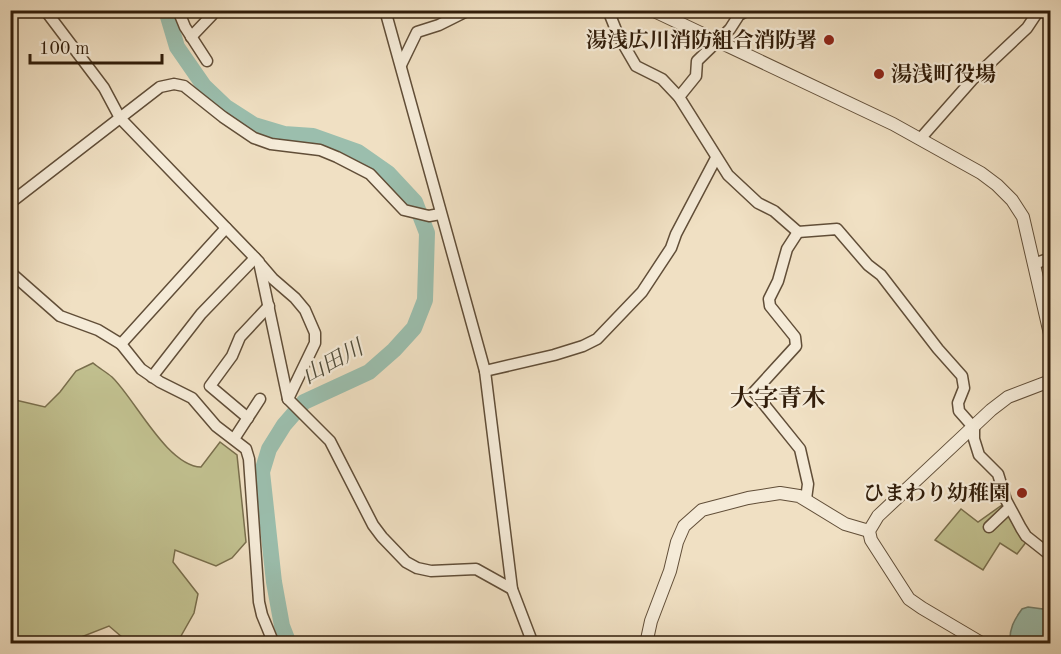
<svg xmlns="http://www.w3.org/2000/svg" width="1061" height="654" viewBox="0 0 1061 654" font-family="'Old Standard TT','Noto Serif JP',serif">
<rect width="100%" height="100%" fill="#f0e0c3"/>
<filter id="stains"><feTurbulence type="fractalNoise" baseFrequency=".00333" numOctaves="4"/><feColorMatrix values="0 0 0 0 .2 0 0 0 0 .09 0 0 0 0 .02 0 0 0 .5 -.17"/></filter>
<radialGradient id="worn" r=".72"><stop offset=".6" stop-color="#630" stop-opacity="0"/><stop offset="1" stop-color="#630" stop-opacity=".3"/></radialGradient>
<g fill="#c1c08f" stroke="#796e4c" stroke-width="1.5">
<path d="M93,363C99,368 106,372 112,377C135,399 167,466 201,467L220,442L237,455L246,542L232,558L216,566L175,550L173,562L198,594L194,613L177,643H129L109,626L66,643H51L16,638L11,635V399L45,407L60,392L76,371Z"/>
<path d="M1002,505L1027,541L1017,554L1000,543L983,570L935,540L961,509L978,522Z"/>
</g>
<path fill="#9bbead" stroke="#717e6c" stroke-width="1.5" d="M1028,607L1050,610V643H1010C1009,629 1014,620 1022,609Z"/>
<g fill="none" stroke-linecap="round" stroke-linejoin="round">
<path stroke="#9bbead" stroke-width="16" d="M166,10L177,47L204,86L226,107L254,125L284,134L313,136L358,152L388,173L415,202L427,233L425,300L414,328L394,350L369,372L304,402L284,425L269,449L262,472L274,582L282,626L289,644"/>
<g stroke="#614e38" stroke-width="13">
<g id="minor">
<path d="M45,10L104,88L120,118L259,262L288,399L330,441L373,525L382,537L406,562L417,568L431,571L476,569L512,589"/>
<path d="M178,10L185,27L207,61"/>
<path d="M385,10L485,371L512,589L533,644"/>
<path d="M608,10L618,35L636,66L662,79L679,97L728,175L758,203L774,211L798,232L837,229L868,265L881,275L938,349L962,376L964,388L958,403L959,411L974,428V439L979,455L998,474L1006,500L1021,528L1026,536L1050,555"/>
<path d="M191,37L212,15L213,10"/>
<path d="M401,65L417,32L439,25L465,12"/>
<path d="M679,97L696,76L697,61L730,29L739,15L748,10"/>
<path d="M920,139L973,79L1027,28L1039,10"/>
<path d="M10,203L160,87L174,84L184,86L223,117L254,138L271,144L320,150L337,157L370,174L404,210L429,216L440,214"/>
<path d="M798,232L787,249L778,281L769,299L770,306L795,337L796,346L754,392L800,449L808,484L806,499"/>
<path d="M1034,264L1050,258"/>
<path d="M261,265L273,279L295,298L305,310L315,333V343L288,399"/>
<path d="M10,272L60,316L98,330L121,344L141,369L160,382L192,398L216,426L246,449L249,459L259,602L262,615L274,644"/>
<path d="M121,344L226,228"/>
<path d="M485,371L554,355L583,346L597,339L642,292L671,248L676,234L716,158"/>
<path d="M152,377L201,314L255,258"/>
<path d="M248,418L210,386L232,356L240,337L269,306"/>
<path d="M234,439L260,399"/>
<path d="M989,527L1009,508"/>
</g>
</g>
<g stroke="#614e38" stroke-width="14">
<g id="tertiary">
<path d="M652,10L893,124L981,173L997,185L1012,200L1023,217L1050,334"/>
<path d="M646,644L651,621L670,571L677,542L684,526L702,510L748,498L780,493L799,496L845,524L869,531"/>
<path d="M983,644L922,608L909,599L871,540L869,531L878,516L991,410L1008,397L1050,381"/>
</g>
</g>
<use href="#minor" stroke="#f5ebd8" stroke-width="10"/>
<use href="#tertiary" stroke="#f5ebd8" stroke-width="12"/>
</g>
<g fill="#8f2418" stroke="#f5ebd8" stroke-width="2">
<circle cx="829" cy="40" r="6"/>
<circle cx="879" cy="74" r="6"/>
<circle cx="1022" cy="493" r="6"/>
</g>
<g text-anchor="middle" stroke-width="4.5" stroke-linejoin="round" paint-order="stroke">
<g font-size="21" font-weight="bold" fill="#311d0a" stroke="#f5ebd8" text-anchor="end">
<text x="817" y="47">湯浅広川消防組合消防署</text>
<text x="891" y="81" text-anchor="start">湯浅町役場</text>
<text x="1010" y="500">ひまわり幼稚園</text>
</g>
<g font-size="22" font-style="italic" fill="#514d3b" stroke="#f5ebd8">
<text transform="translate(332 361) rotate(-29)" y="8">山田川</text>
</g>
<g font-size="24" font-weight="bold" fill="#311d0a" stroke="#f5ebd8">
<text x="778" y="406">大字青木</text>
</g>
</g>
<rect width="1061" height="654" fill="none" stroke="#f0e0c3" stroke-width="36"/>
<rect x="12" y="12" width="1037" height="630" fill="none" stroke="#311d0a" stroke-width="3"/>
<rect x="18" y="18" width="1025" height="618" fill="none" stroke="#311d0a" stroke-width="1.5"/>
<path d="M30 54v9h132v-9" fill="none" stroke="#311d0a" stroke-width="3"/>
<text x="39" y="54" font-size="18" fill="#311d0a" stroke="#f5ebd8" stroke-width="4.5" paint-order="stroke">100 m</text>
<rect width="100%" height="100%" filter="url(#stains)"/>
<rect width="100%" height="100%" fill="url(#worn)"/>
</svg>
